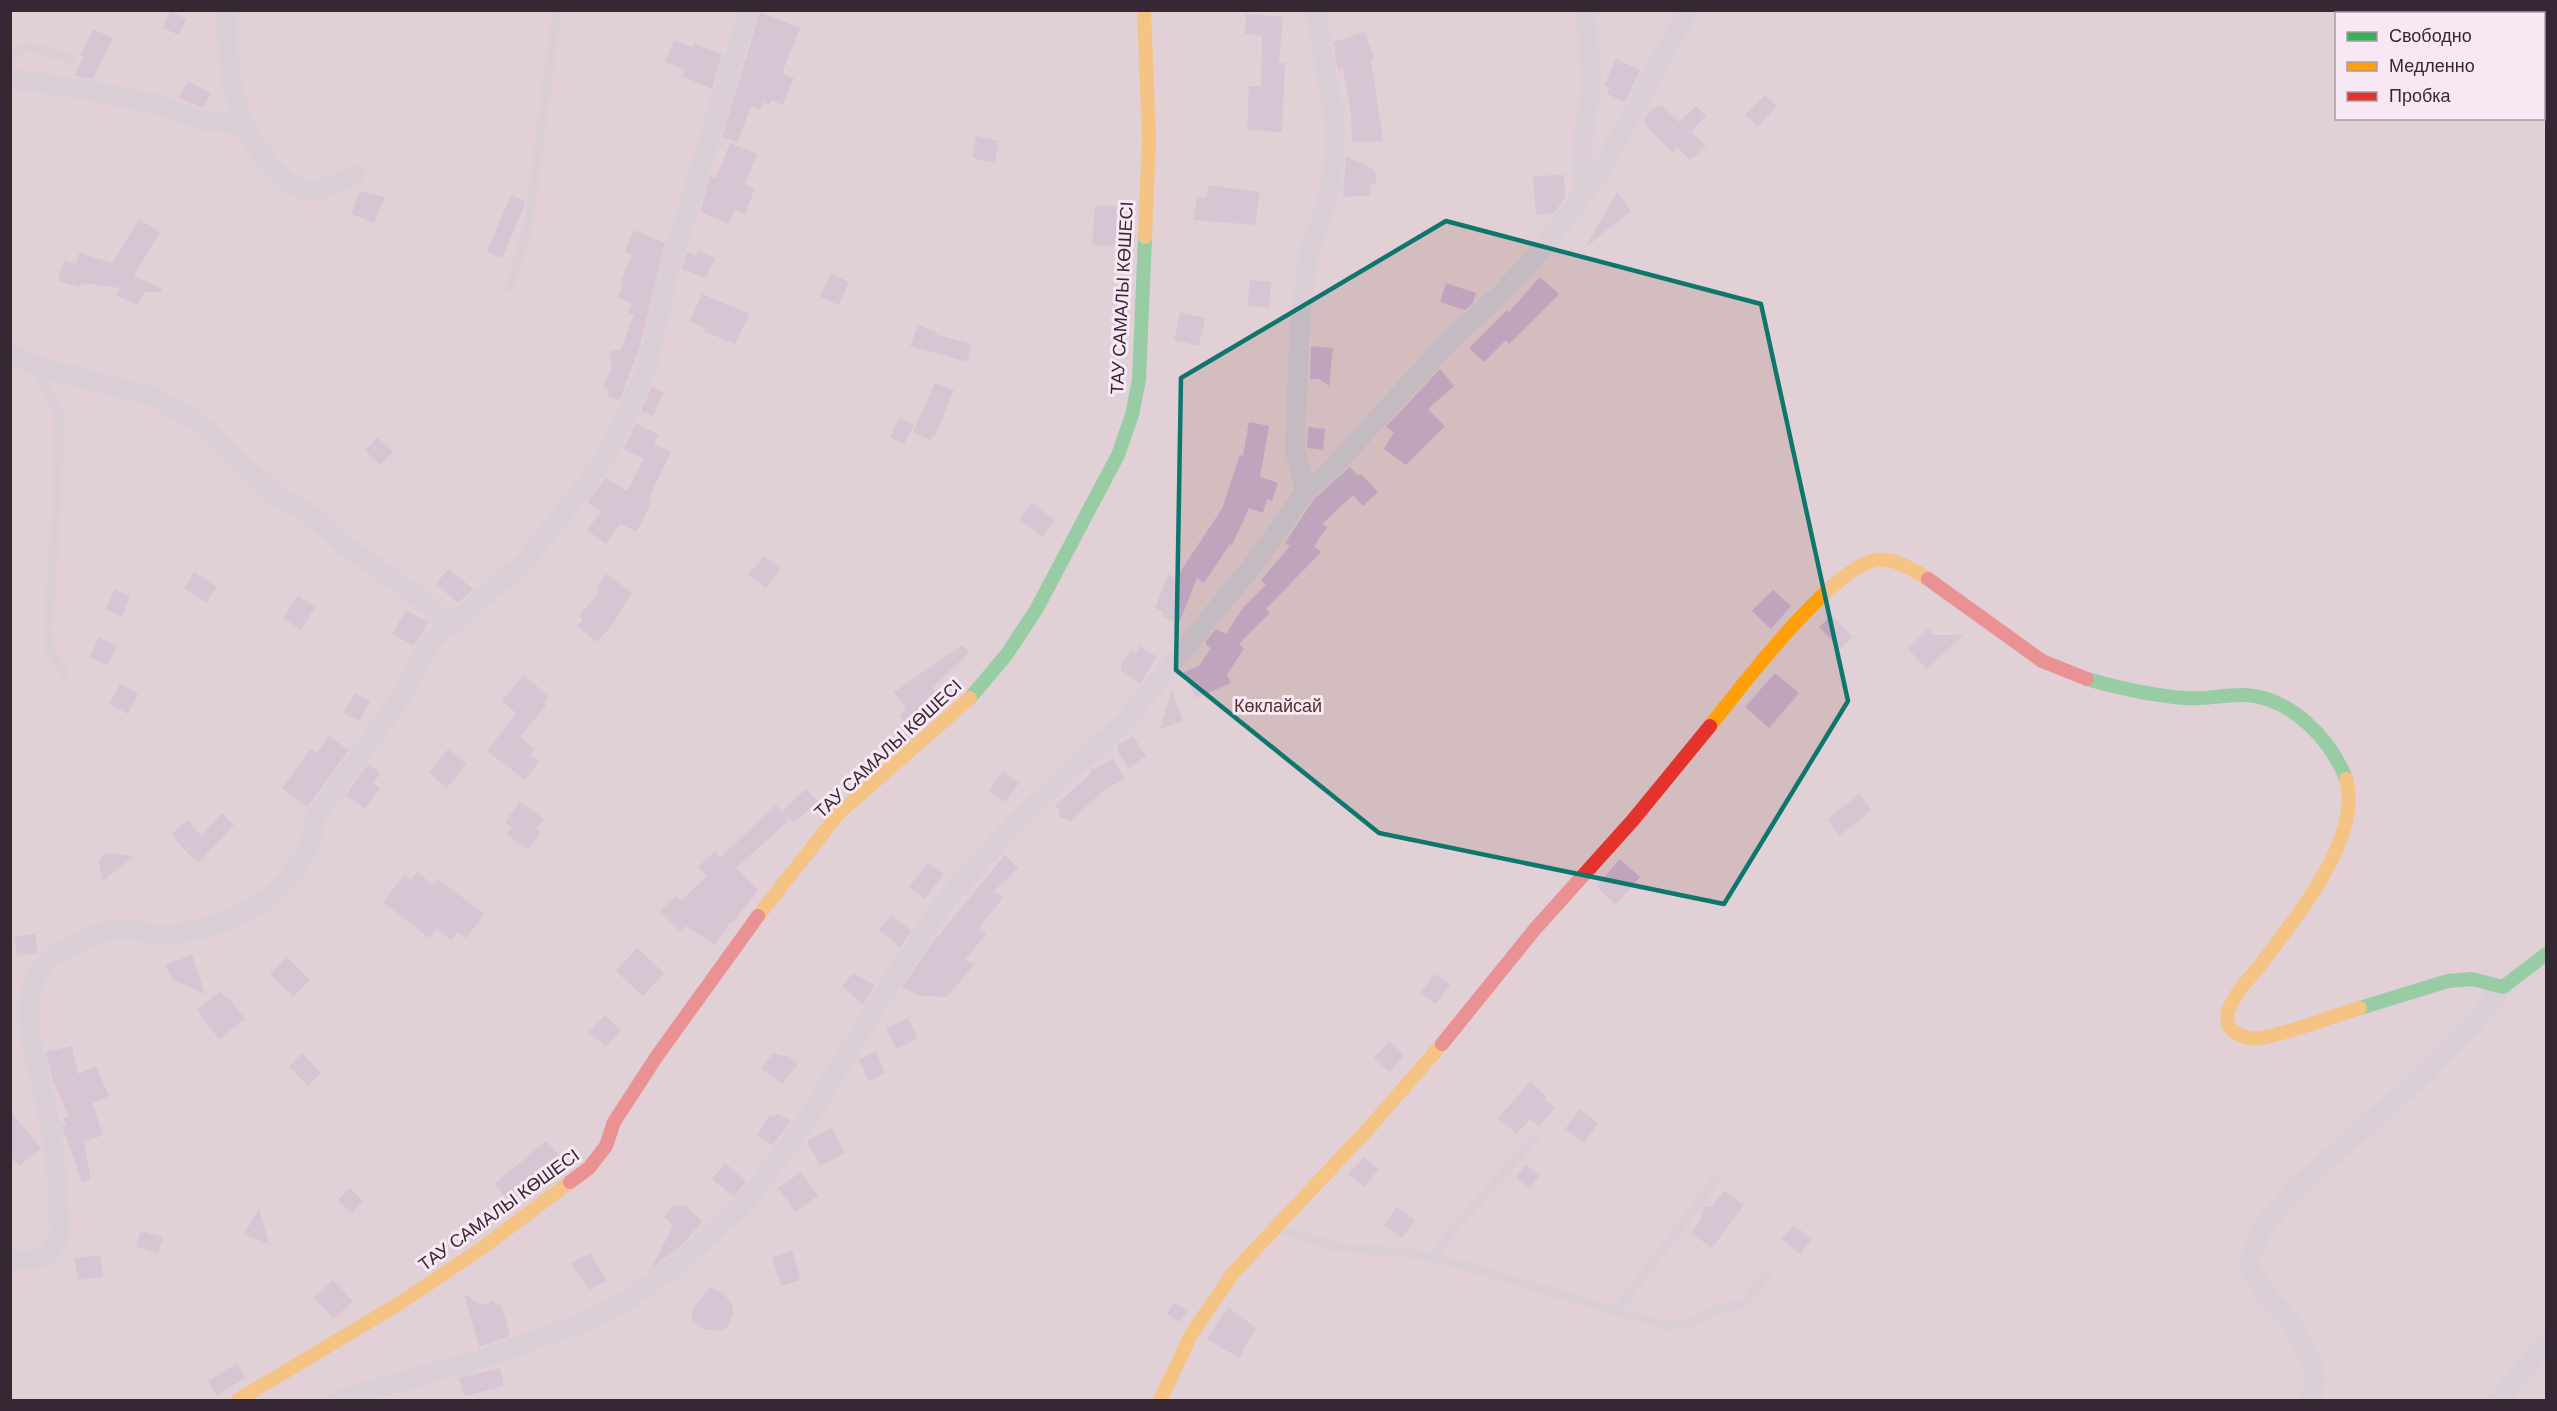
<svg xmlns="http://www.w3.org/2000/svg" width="2557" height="1411" viewBox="0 0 2557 1411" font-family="'DM Sans',sans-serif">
<rect width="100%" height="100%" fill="#ece0e8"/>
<path fill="#d3bdbf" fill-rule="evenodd" d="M11,11H2546V1400H11ZM2336,14H2544V118H2336Z"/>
<g fill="#bea4bc">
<path d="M170,11L186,19L179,35L163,28Z"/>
<path d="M760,12L800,28L782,73L794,78L783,105L771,100L769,105L763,102L760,110L751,107L737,142L722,137Z"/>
<path d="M1246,14L1283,17L1279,63H1285L1282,132L1247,130L1249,86H1261L1262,36L1245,34Z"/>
<path d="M93,29L113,38L93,79L75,76L83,57L80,56Z"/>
<path d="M1365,32L1374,58L1371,59L1383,141L1352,142L1351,114L1343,68L1338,70L1333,42Z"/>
<path d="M674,40L692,47L694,43L722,55L712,89L682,76L685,70L665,62Z"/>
<path d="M1616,59L1640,70L1625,102L1607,94L1609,88L1604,85Z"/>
<path d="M188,81L211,93L203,108L179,98Z"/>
<path d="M1765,95L1777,106L1757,127L1745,115Z"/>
<path d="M1662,106L1679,122L1696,106L1706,116L1691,132L1706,146L1690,160L1677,147L1672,152L1645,124V118L1653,108Z"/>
<path d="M976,136L999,141L995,163L972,158Z"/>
<path d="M730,143L757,154L745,184L755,188L745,214L735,210L729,224L700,212L710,176L716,178Z"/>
<path d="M1346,156L1375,170L1376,184L1370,185V195L1343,197Z"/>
<path d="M1564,175L1565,198L1554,213L1536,215L1533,176Z"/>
<path d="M1209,185L1260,192L1255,225L1193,220L1197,197L1206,198Z"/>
<path d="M360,191L385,197L374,223L351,214Z"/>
<path d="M1617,192L1631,211L1586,247Z"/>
<path d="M511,195L525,201L524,207L502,258L487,252Z"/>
<path d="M1095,205L1117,206L1116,219L1128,223L1123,238H1115V246L1092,245Z"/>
<path d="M139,219L160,232L134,276L162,289L161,293L145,291L138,305L117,296L120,288L81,283L80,287L58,281L64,260L76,264L79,253L113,263Z"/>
<path d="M634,230L665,243L638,352L619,401L608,396L610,391L603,387L612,368L609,352L621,349L634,315L628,313L632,304L617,297L623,285L620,284L632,254L625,252Z"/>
<path d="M698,251L715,258L706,278L682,269L687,252L696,256Z"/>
<path d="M831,273L849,282L839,305L820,297Z"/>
<path d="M1540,277L1559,294L1509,344L1506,340L1484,362L1469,348L1507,310L1509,312Z"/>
<path d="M1250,280L1271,282L1269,308L1247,306Z"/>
<path d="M1446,283L1476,293L1473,303L1465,310L1440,302Z"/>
<path d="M702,294L749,314L735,344L704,331L706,328L690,321Z"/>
<path d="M1180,312L1205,318L1199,346L1174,340Z"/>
<path d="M918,325L936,332L935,334L971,344L967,362L910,346Z"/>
<path d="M1311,346L1333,348L1329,386L1319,379H1310Z"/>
<path d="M1440,369L1454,386L1428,409L1445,426L1406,465L1384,449L1394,432L1386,427Z"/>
<path d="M935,383L954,390L935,435L930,440L913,432Z"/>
<path d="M652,387L664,393L653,416L641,411Z"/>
<path d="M899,418L914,425L904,444L890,437Z"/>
<path d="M1249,422L1269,426L1260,477L1278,483L1272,501L1267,499L1263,513L1249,508L1232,545L1230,544L1204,583L1197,578L1179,623L1161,616L1163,612L1155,608L1168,575L1176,578L1222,509L1240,455L1243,456Z"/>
<path d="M636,423L659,435L654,444L671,452L649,497L652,499L641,525L636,531L620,524L606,544L587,530L601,511L587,502L606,478L627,491L644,459L624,449Z"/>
<path d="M1308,427L1325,429L1323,450L1307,448Z"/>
<path d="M377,437L393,451L381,465L365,451Z"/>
<path d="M1350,467L1358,476L1361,474L1378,492L1363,506L1353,495L1322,524L1327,527L1314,546L1321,552L1266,609L1270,613L1239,644L1244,648L1227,675L1231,683L1196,698L1184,672L1199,666L1211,648L1206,645V641L1216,629L1226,634L1242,609L1266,585L1261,580L1290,546L1285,543L1314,499Z"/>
<path d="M1032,502L1055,520L1042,537L1019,519Z"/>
<path d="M764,556L781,568L766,588L748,575Z"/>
<path d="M448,569L473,589L458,603L436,584Z"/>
<path d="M194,572L217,587L206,603L184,588Z"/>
<path d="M606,574L632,593L612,625L597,642L577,626L583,619L579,616L595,597L599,590L597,588Z"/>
<path d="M115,589L130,596L122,616L106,609Z"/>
<path d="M1773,590L1791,606L1771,629L1752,611Z"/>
<path d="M298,596L315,607L301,630L283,618Z"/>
<path d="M406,610L428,622L414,646L392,634Z"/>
<path d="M1832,615L1853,637L1840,649L1819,627Z"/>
<path d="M1928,629L1934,635H1963L1927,669L1908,649Z"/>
<path d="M99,637L117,646L107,665L90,657Z"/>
<path d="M962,645L969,653L932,688L936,693L932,699L938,707L910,730L899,715L906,710L894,692Z"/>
<path d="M1140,646L1157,657L1140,683L1121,670V664L1131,649L1135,653Z"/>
<path d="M1775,673L1799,693L1769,728L1745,707Z"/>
<path d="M523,675L549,696L544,702L546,705L520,737L535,749L530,755L539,762L525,780L487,751L516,713L502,701Z"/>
<path d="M120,684L138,694L128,714L109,704Z"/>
<path d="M1172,690L1183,721L1160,729Z"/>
<path d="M355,693L370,701L359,721L344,713Z"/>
<path d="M329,736L349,750L307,807L282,788L310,749L317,753Z"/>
<path d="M1133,736L1146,756L1128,768L1118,752V745Z"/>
<path d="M448,749L466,764L447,788L429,773Z"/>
<path d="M1113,759L1125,779L1104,790L1071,821L1059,817L1060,811L1055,806L1091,773L1090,771Z"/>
<path d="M368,764L380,773L373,784L380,788L365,809L346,795Z"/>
<path d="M1003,771L1019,783L1005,802L989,790Z"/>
<path d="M806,789L818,801L794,823L782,811Z"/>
<path d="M1859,794L1872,810L1839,836L1827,820Z"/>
<path d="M520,802L544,819L536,829L541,832L528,850L506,834L512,827L505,822Z"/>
<path d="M776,805L789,820L736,868L758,890L732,924L730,922L715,945L686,926L681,932L660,911L675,896L681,901L707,876L698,867L715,851L721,857Z"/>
<path d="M222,813L234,825L198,863L186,852L197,841L185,851L171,834L188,820L201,836Z"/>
<path d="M109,853L134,856L103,881L99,862L103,855Z"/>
<path d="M1005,855L1018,868L994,891L1003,898L979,928L986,934L965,960L975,964L947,997L919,996L902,987L930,946Z"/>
<path d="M1620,859L1640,877L1616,905L1596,886Z"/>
<path d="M927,863L943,874L925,899L909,887Z"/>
<path d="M417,872L433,885L438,879L485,914L466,938L458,932L451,940L436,929L429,938L383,902L404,875L411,880Z"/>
<path d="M891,915L911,931L900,947L879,930Z"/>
<path d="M35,934L37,953L17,956L15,937Z"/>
<path d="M637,948L664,973L643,996L616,971Z"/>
<path d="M192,955L205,994L173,980L165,965Z"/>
<path d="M287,957L310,980L293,997L270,974Z"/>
<path d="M853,973L875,985L863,1005L842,986Z"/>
<path d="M1435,974L1450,985L1436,1004L1420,993Z"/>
<path d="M220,991L226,999L228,997L245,1019L219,1039L197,1010Z"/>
<path d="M605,1015L621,1031L605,1047L589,1032Z"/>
<path d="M908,1018L918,1038L896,1049L886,1028Z"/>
<path d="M1389,1041L1404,1055L1390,1072L1374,1058Z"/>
<path d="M72,1046L78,1074L96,1066L109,1096L92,1103L103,1135L84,1142L91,1180L82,1182L62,1126L66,1125L63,1119L69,1117L52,1078L46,1052Z"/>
<path d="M876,1051L885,1073L868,1081L859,1059Z"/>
<path d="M302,1053L321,1073L308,1086L289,1067Z"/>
<path d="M773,1053L790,1057L798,1064L782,1084L761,1068Z"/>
<path d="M1530,1082L1547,1097L1545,1100L1555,1108L1539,1126L1530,1119L1517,1134L1498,1118Z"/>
<path d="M1580,1109L1598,1123L1584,1143L1565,1129Z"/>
<path d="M10,1111L41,1148L19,1166L10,1156Z"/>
<path d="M779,1114L791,1121L772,1146L757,1136L769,1116Z"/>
<path d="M832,1127L845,1153L820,1166L807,1141Z"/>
<path d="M546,1141L562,1158L510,1202L494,1184Z"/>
<path d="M1364,1157L1379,1169L1364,1187L1348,1174Z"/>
<path d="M725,1163L746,1181L734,1197L712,1179Z"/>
<path d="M1525,1164L1540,1175L1530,1188L1516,1178Z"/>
<path d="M801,1172L818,1196L795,1212L778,1188Z"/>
<path d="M350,1188L363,1201L352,1213L338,1200Z"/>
<path d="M1724,1191L1744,1205L1712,1248L1691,1233L1699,1222L1705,1206L1712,1207Z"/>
<path d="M678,1205L686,1206L702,1221L686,1241L651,1269L673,1226L664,1217L671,1207Z"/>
<path d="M1396,1207L1415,1220L1402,1238L1384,1225Z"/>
<path d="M259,1209L269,1244L244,1234Z"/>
<path d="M1794,1225L1812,1239L1800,1254L1781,1239Z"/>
<path d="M141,1231L163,1237L158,1253L136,1247Z"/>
<path d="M792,1251L801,1280L781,1286L772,1257Z"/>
<path d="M591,1253L606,1281L589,1290L571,1263Z"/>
<path d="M100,1255L103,1277L78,1280L75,1258Z"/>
<path d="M333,1280L353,1301L334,1319L314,1298Z"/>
<path d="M710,1287L723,1293L732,1304L733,1313L728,1326L721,1331L702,1329L692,1319V1309Z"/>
<path d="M464,1294L481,1305L494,1301L495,1305L501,1303L510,1336L479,1347Z"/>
<path d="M1174,1303L1188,1310L1180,1322L1167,1314Z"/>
<path d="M1228,1307L1256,1328L1239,1358L1207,1339Z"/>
<path d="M237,1363L246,1377L217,1396L208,1381Z"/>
<path d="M500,1368L504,1386L464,1396L459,1378Z"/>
</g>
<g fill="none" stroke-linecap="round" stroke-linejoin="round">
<g stroke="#c4bac2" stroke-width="9">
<path d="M10,57L22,47L37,48L72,60"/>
<path d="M510,288L528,226L557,10"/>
<path d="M36,368L59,413L57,501L48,625L49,651L66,674"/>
<path d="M1282,1230L1338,1247L1417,1254L1458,1264L1667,1326L1697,1321L1712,1311L1742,1305L1768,1274"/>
<path d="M1433,1258L1455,1227L1535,1138"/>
<path d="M1618,1309L1716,1179"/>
</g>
<g stroke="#c4bac2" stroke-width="20">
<path d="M227,10C226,68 234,131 278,172C287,181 295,190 309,190C325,191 342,181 356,174"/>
<path d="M10,78L114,95L160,105L198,119L243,126"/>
<path d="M1586,192L1582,171L1583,139L1591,87L1586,10"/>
<path d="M10,353L35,366L155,397L200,424L274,494L311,515L348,548L412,592L450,625"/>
<path d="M1305,491L1295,449L1300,317L1310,247L1322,219L1329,194L1335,145L1333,112L1315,10"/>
<path d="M10,1259C38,1262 51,1260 60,1232C59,1194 55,1156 49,1118C41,1079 19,1018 34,980C44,954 95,930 122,930C138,929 155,936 172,934C216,928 259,913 288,878C304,859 313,843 315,818L404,693L421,657L435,638L525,561L591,478L612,445L639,388L650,355L668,275L748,10"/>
<path d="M337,1400L487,1357L587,1321L623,1303L680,1263L745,1203L808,1118L895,976L946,900L1016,822L1126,720L1257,560L1305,491L1326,475L1450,340L1501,294L1541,250L1602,169L1688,10"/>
<path d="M2310,1400L2315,1384L2314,1365L2287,1317L2264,1293L2248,1265L2260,1230L2296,1188L2429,1070L2480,1016L2503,987"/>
<path d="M2498,1400L2546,1343"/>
</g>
<g stroke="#30b455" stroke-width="14">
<path d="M2087,679C2119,688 2153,696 2186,698C2206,700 2225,694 2245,695C2290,697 2331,739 2346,779"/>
<path d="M970,698L1007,654L1036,610L1118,455L1132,415L1139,380L1145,237"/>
<path d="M2360,1008L2448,981L2472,979L2503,987L2546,954"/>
</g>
<g stroke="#ff9f0a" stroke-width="14">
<path d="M1144,10L1149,138L1145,237"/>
<path d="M1710,726C1740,688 1831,568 1876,560C1893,557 1914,570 1928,579"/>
<path d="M2346,779C2363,838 2295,918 2262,963C2250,978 2234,993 2228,1012C2223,1031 2243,1040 2260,1038C2288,1034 2332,1016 2360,1008"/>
<path d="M758,916L840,812L970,698"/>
<path d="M238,1400L400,1303L482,1248L570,1182"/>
<path d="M1160,1400L1192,1333L1234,1272L1368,1129L1442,1044"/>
</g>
<g stroke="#e5322d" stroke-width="14">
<path d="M1928,579L2042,661L2087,679"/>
<path d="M1442,1044L1535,929L1633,820L1710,726"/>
<path d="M570,1182L589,1168L606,1146L614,1122L657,1056L758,916"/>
</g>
</g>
<path d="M0 0H2557V1411H0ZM1446,221L1761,304L1848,701L1724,904L1379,833L1176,670L1181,378Z" fill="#ece0e8" fill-opacity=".55" fill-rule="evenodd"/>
<path fill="none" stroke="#0f766e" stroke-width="4.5" stroke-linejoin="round" d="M1446,221L1761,304L1848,701L1724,904L1379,833L1176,670L1181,378Z"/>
<g text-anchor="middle" stroke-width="6" stroke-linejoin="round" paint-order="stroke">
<g font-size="18" fill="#352834" stroke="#f8e8f3">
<text transform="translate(1122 298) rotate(-87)" y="6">ТАУ САМАЛЫ КӨШЕСІ</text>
<text transform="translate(888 749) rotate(-43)" y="6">ТАУ САМАЛЫ КӨШЕСІ</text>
<text transform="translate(499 1210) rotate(-36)" y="6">ТАУ САМАЛЫ КӨШЕСІ</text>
</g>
<g font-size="18" fill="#51332e" stroke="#f8e8f3">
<text x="1278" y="712">Көклайсай</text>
</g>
</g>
<rect width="2557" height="1411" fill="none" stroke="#352834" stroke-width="24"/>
<rect x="2335" y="12" width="210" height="108" fill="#f8e8f3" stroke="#aa9ba7" stroke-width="1.5"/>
<rect x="2347" y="32" width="30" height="9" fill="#30b455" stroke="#aa9ba7" stroke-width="1.5"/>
<text x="2389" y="42" font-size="18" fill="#352834">Свободно</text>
<rect x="2347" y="62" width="30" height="9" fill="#ff9f0a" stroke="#aa9ba7" stroke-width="1.5"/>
<text x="2389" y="72" font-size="18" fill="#352834">Медленно</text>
<rect x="2347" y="92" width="30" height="9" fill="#e5322d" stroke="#aa9ba7" stroke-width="1.5"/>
<text x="2389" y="102" font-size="18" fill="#352834">Пробка</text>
</svg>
